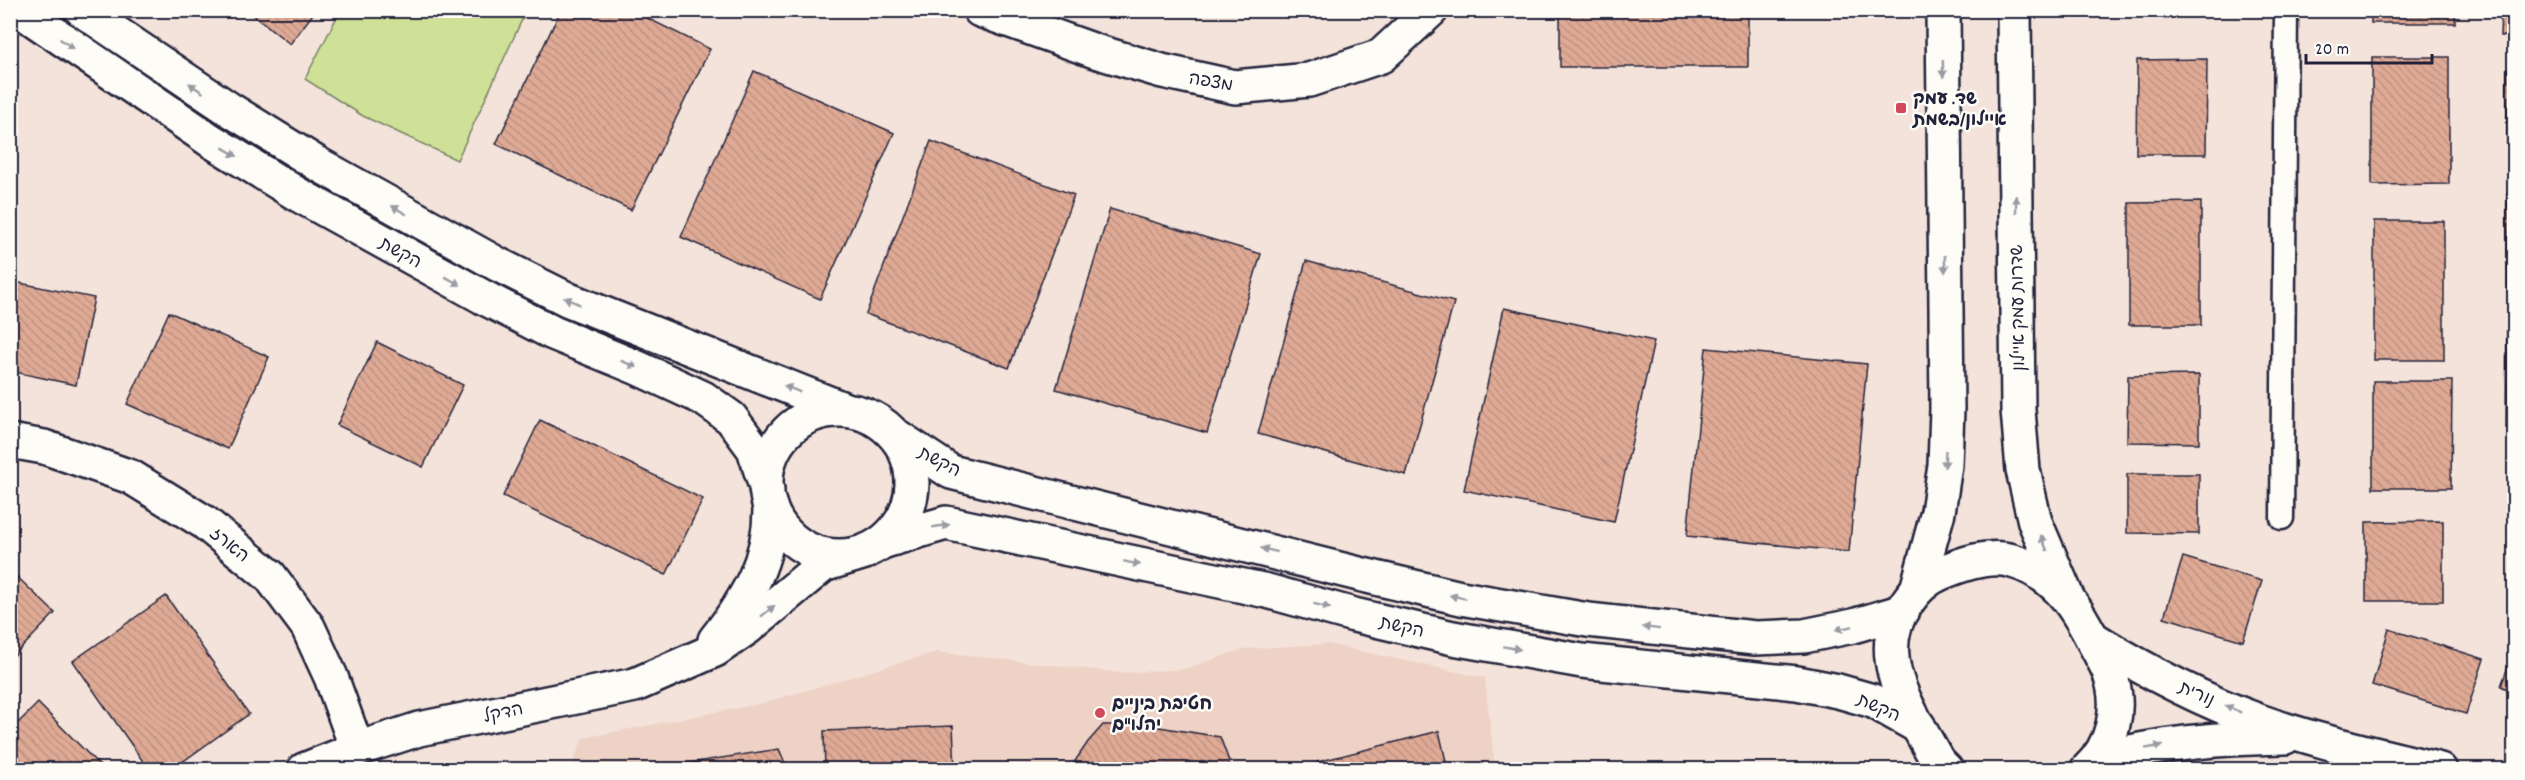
<svg xmlns="http://www.w3.org/2000/svg" width="2525" height="780" viewBox="0 0 2525 780" font-family="Dekko,'Playpen Sans Hebrew',sans-serif">
<defs>
<pattern id="building-back-hatch" width="6" height="6" patternUnits="userSpaceOnUse" patternTransform="scale(1.5)"><rect width="6" height="6" fill="#dfaa95"/><path d="M-1 5l2 2M0 0l6 6M5-1l2 2" fill="none" stroke="#bf9281"/></pattern>
</defs>
<rect width="100%" height="100%" fill="#f4e3da"/>
<filter id="ink" filterUnits="userSpaceOnUse"><feTurbulence type="fractalNoise" baseFrequency=".0167" numOctaves="2"/><feDisplacementMap in="SourceGraphic" scale="12" xChannelSelector="R" yChannelSelector="G"/><feConvolveMatrix kernelMatrix="1 2 1 2 8 2 1 2 1" color-interpolation-filters="sRGB"/></filter>
<g filter="url(#ink)">
<path fill="#eed2c5" d="M1328,644L1485,678L1495,769L570,770L583,738L763,703L936,652L1122,673L1185,669L1244,649Z"/>
<path fill="#cfe196" stroke="#788268" stroke-width="1.5" d="M340,11H526L457,160L363,116L305,79Z"/>
<g fill="url(#building-back-hatch)" stroke="#22223b" stroke-width="1.5">
<path d="M247,10H316L290,44Z"/>
<path d="M561,10H631L710,49L631,210L496,144Z"/>
<rect x="1560" y="10" width="188" height="57"/>
<rect x="2138" y="10" width="59" height="7"/>
<rect x="2371" y="10" width="84" height="13"/>
<path d="M2501,10H2514V36H2500Z"/>
<path d="M2372,57H2449V184L2372,185Z"/>
<path d="M2207,59L2206,154H2136L2137,60Z"/>
<rect x="2507" y="69" width="7" height="91"/>
<path d="M754,71L894,133L820,299L681,237Z"/>
<path d="M931,141L1074,195L1009,368L866,314Z"/>
<path d="M2507,193H2514V292H2508Z"/>
<path d="M2201,202V325H2129V203Z"/>
<path d="M1110,209L1261,254L1207,433L1056,389Z"/>
<rect x="2374" y="221" width="70" height="139"/>
<path d="M1306,261L1454,302L1406,475L1258,434Z"/>
<path d="M10,281L94,298L76,385L10,371Z"/>
<path d="M1504,308L1654,341L1614,522L1464,490Z"/>
<path d="M169,312L269,357L228,449L127,404Z"/>
<path d="M2507,322H2514V428H2506Z"/>
<path d="M377,342L463,385L423,467L337,425Z"/>
<path d="M1706,348L1867,364L1849,552L1687,536Z"/>
<path d="M2199,375V443L2127,442L2128,376Z"/>
<path d="M2373,381H2452L2451,488H2373Z"/>
<path d="M540,420L703,499L666,575L503,496Z"/>
<rect x="2513" y="464" width="1" height="93"/>
<path d="M2127,474H2199V534L2127,533Z"/>
<path d="M2443,521V601H2366V522Z"/>
<path d="M2183,557L2262,581L2243,641L2164,617Z"/>
<path d="M10,570L55,613L10,660Z"/>
<path d="M166,596L249,714L171,770H149L73,661Z"/>
<path d="M2389,629L2484,659L2466,714L2372,685Z"/>
<path d="M2514,650V692L2501,686Z"/>
<path d="M38,703L104,770H10V731Z"/>
<path d="M1103,725H1147L1220,737L1229,761L1228,770H1069L1088,742Z"/>
<path d="M953,726L955,770H825L824,731Z"/>
<path d="M1439,731L1448,770H1317V762Z"/>
<path d="M779,749L788,770H677L676,765Z"/>
</g>
<g fill="none" stroke-linecap="round" stroke-linejoin="round">
<g stroke="#22223b" stroke-width="27">
<path id="lane" d="M2282,518L2286,10"/>
</g>
<g stroke="#22223b" stroke-width="38">
<g id="street">
<path d="M980,10L1095,51L1162,71L1235,87L1309,80L1381,56L1431,10"/>
<path d="M10,441L44,447L131,477L204,522L270,576L308,627L331,677L357,749"/>
<path d="M2092,638C2144,670 2201,700 2259,721C2318,742 2379,755 2440,770"/>
<path d="M715,640C747,599 771,560 770,506"/>
<path d="M2097,760C2159,743 2221,738 2285,737"/>
<path d="M304,770L357,749L419,729L635,685L715,650L747,628L823,565L865,552"/>
</g>
</g>
<g stroke="#22223b" stroke-width="38">
<g id="secondary">
<path d="M20,10L210,140L297,194L483,297L553,333L638,368L703,398L731,418L754,449L767,490"/>
<path d="M82,10L229,109L316,163L499,265L569,300L846,410"/>
<path d="M2014,10L2018,410L2023,470L2035,522L2067,597"/>
<circle cx="839" cy="483" r="73"/>
<path d="M898,437L951,472L1363,575L1461,598L1588,620L1755,638L1804,636L1853,626L1900,612"/>
<path d="M885,541L946,523L1267,591L1354,615L1453,638L1582,661L1797,683L1838,691L1873,701L1919,727"/>
<path d="M1918,586L1938,512L1945,465L1947,409L1943,10"/>
<path d="M1946,770L1938,762C1913,715 1868,656 1906,604C1916,589 1926,579 1943,572C1962,564 1987,555 2009,560C2054,572 2074,603 2094,642C2099,652 2106,663 2110,674C2122,708 2113,746 2087,770"/>
</g>
</g>
<use href="#lane" stroke="#fdfcf7" stroke-width="22"/>
<use href="#street" stroke="#fdfcf7" stroke-width="33"/>
<use href="#secondary" stroke="#fdfcf7" stroke-width="33"/>
</g>
<defs><path id="oneway-solid" d="M-6-.8H1V-3.2L6.5 0L1 3.2V.8H-6Z" transform="scale(1.5)"/></defs>
<g fill="#9a9aa2">
<use href="#oneway-solid" transform="translate(67 44) rotate(35)"/>
<use href="#oneway-solid" transform="translate(1943 69) rotate(89)"/>
<use href="#oneway-solid" transform="translate(196 88) rotate(-146)"/>
<use href="#oneway-solid" transform="translate(230 152) rotate(31)"/>
<use href="#oneway-solid" transform="translate(2016 204) rotate(-91)"/>
<use href="#oneway-solid" transform="translate(399 210) rotate(-150)"/>
<use href="#oneway-solid" transform="translate(1945 264) rotate(89)"/>
<use href="#oneway-solid" transform="translate(453 281) rotate(29)"/>
<use href="#oneway-solid" transform="translate(572 301) rotate(-156)"/>
<use href="#oneway-solid" transform="translate(629 364) rotate(22)"/>
<use href="#oneway-solid" transform="translate(792 389) rotate(-158)"/>
<use href="#oneway-solid" transform="translate(1945 459) rotate(93)"/>
<use href="#oneway-solid" transform="translate(941 526) rotate(-9)"/>
<use href="#oneway-solid" transform="translate(2044 543) rotate(-113)"/>
<use href="#oneway-solid" transform="translate(1269 550) rotate(-166)"/>
<use href="#oneway-solid" transform="translate(1132 563) rotate(12)"/>
<use href="#oneway-solid" transform="translate(1458 597) rotate(-168)"/>
<use href="#oneway-solid" transform="translate(1322 606) rotate(15)"/>
<use href="#oneway-solid" transform="translate(768 611) rotate(-39)"/>
<use href="#oneway-solid" transform="translate(1651 628) rotate(-173)"/>
<use href="#oneway-solid" transform="translate(1844 628) rotate(168)"/>
<use href="#oneway-solid" transform="translate(1512 648) rotate(10)"/>
<use href="#oneway-solid" transform="translate(2233 709) rotate(-156)"/>
<use href="#oneway-solid" transform="translate(2154 747) rotate(-10)"/>
</g>
</g>
<g fill="#d1495b" stroke="#fdfcf7" stroke-width="2">
<rect x="1895" y="102" width="12" height="12" rx="3"/>
<circle cx="1100" cy="713" r="6"/>
</g>
<g text-anchor="middle" stroke-width="5" stroke-linejoin="round" paint-order="stroke">
<g font-size="18" fill="#22223b" stroke="#fdfcf7">
<text transform="translate(1211 81) rotate(10)" y="6">מצפה</text>
<text transform="translate(401 252) rotate(29)" y="6">הקשת</text>
<text transform="translate(2017 308) rotate(-91)" y="6">שדרות עמק איילון</text>
<text transform="translate(940 461) rotate(28)" y="6">הקשת</text>
<text transform="translate(230 544) rotate(39)" y="6">הארז</text>
<text transform="translate(1402 626) rotate(13)" y="6">הקשת</text>
<text transform="translate(2197 693) rotate(24)" y="6">נורית</text>
<text transform="translate(1879 707) rotate(24)" y="6">הקשת</text>
<text transform="translate(503 712) rotate(-12)" y="6">הדקל</text>
</g>
<g font-size="18" font-weight="bold" fill="#22223b" stroke="#fdfcf7" text-anchor="start">
<text x="1913" y="104">שד. עמק<tspan x="1913" dy="21">איילון/בשמת</tspan></text>
<text x="1112" y="709">חטיבת ביניים<tspan x="1112" dy="21">יהלו"ם</tspan></text>
</g>
</g>
<rect width="2525" height="780" fill="none" stroke="#fdfcf7" stroke-width="36"/>
<rect x="18" y="18" width="2489" height="744" fill="none" stroke="#22223b" stroke-width="2" filter="url(#ink)"/>
<path d="M2306 54v9h126v-9" fill="none" stroke="#22223b" stroke-width="3"/>
<text x="2315" y="54" font-size="18" fill="#22223b" stroke="#fdfcf7" stroke-width="4.5" paint-order="stroke">20 m</text>
</svg>
